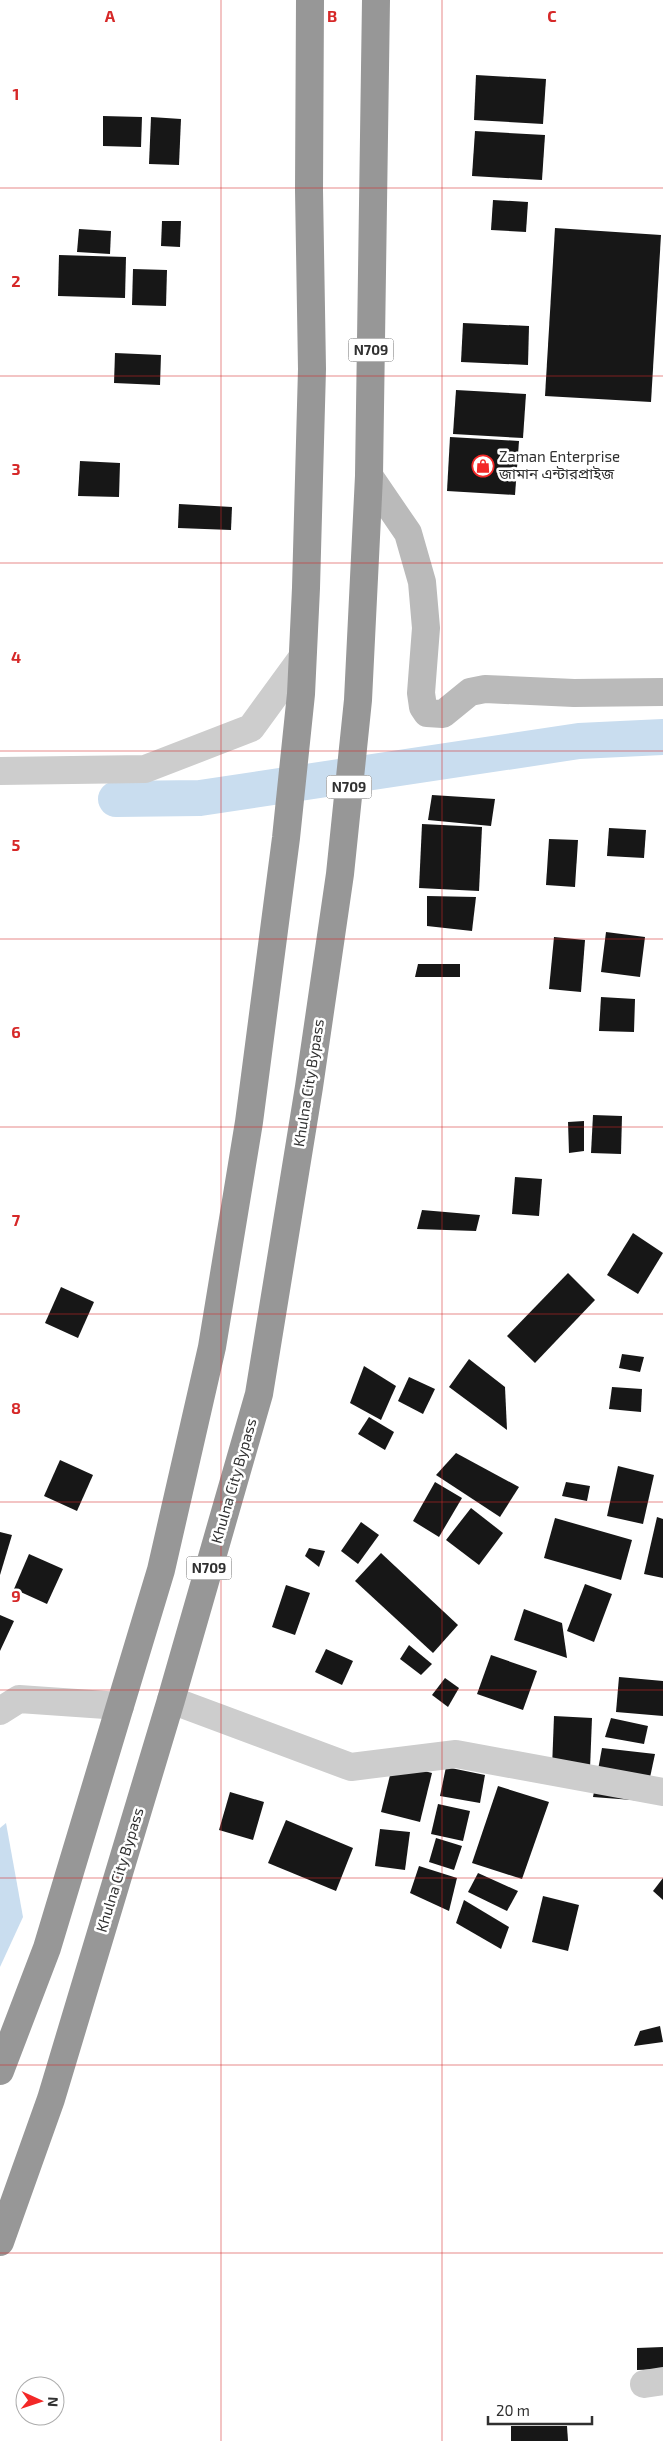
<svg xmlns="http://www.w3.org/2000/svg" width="663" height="2441" viewBox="0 0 663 2441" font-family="'Exo 2','Noto Sans Bengali',sans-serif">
<rect width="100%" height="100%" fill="#fff"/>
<path fill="#c9ddef" d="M6,1823L23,1917L0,1967V1828Z"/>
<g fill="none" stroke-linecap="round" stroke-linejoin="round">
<path stroke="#c9ddef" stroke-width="36" d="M116,799L200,798L579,741L663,737"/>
</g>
<g fill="#171717">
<path d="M476,75L546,79L543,124L474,120Z"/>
<path d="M103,116L142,117L141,147L103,146Z"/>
<path d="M151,117L181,119L179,165L149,164Z"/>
<path d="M475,131L545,135L542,180L472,176Z"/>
<path d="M493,200L528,202L526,232L491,230Z"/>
<path d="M162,221H181L180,247L161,246Z"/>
<path d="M555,228L661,235L651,402L545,396Z"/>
<path d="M79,229L111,231L110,254L77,252Z"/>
<path d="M59,255L126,257L125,298L58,296Z"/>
<path d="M133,269L167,270L166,306L132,305Z"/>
<path d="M463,323L529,326L528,365L461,362Z"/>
<path d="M115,353L161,355L160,385L114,383Z"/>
<path d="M456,390L526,394L523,438L453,434Z"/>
<path d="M450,437L519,441L515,495L447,491Z"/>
<path d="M80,461L120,463L119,497L78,496Z"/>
<path d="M179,504L232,507L231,530L178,528Z"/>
<path d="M432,795L495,799L491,826L428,820Z"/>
<path d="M422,824L482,827L479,891L419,888Z"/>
<path d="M609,828L646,830L644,858L607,856Z"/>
<path d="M549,839L578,840L575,887L546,885Z"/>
<path d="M427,896L476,897L472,931L427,926Z"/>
<path d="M606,932L645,937L640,977L601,972Z"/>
<path d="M554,937L585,940L581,992L549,989Z"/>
<path d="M418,964H460V977H415Z"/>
<path d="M601,997L635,999L634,1032L599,1031Z"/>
<path d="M593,1115L622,1116L621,1154L591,1153Z"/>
<path d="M584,1121V1151L569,1153L568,1122Z"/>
<path d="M515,1177L542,1179L539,1216L512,1214Z"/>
<path d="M422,1210L480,1215L476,1231L417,1229Z"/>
<path d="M633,1233L663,1253L638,1294L607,1275Z"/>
<path d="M568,1273L595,1300L535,1363L507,1336Z"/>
<path d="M61,1287L94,1302L78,1338L45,1323Z"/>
<path d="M622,1354L644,1357L640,1372L619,1368Z"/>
<path d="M469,1359L505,1387L507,1430L449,1387Z"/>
<path d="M364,1366L396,1386L381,1420L350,1403Z"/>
<path d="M409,1377L435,1389L423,1414L398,1401Z"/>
<path d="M612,1387L642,1389L641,1412L609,1409Z"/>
<path d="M369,1417L394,1432L385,1450L358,1434Z"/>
<path d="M456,1453L519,1487L500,1517L436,1475Z"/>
<path d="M60,1460L93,1475L77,1511L44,1496Z"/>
<path d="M618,1466L654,1475L643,1524L607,1516Z"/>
<path d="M435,1482L462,1498L439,1537L413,1521Z"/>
<path d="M566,1482L590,1486L587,1501L562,1496Z"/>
<path d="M471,1508L503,1533L479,1565L446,1540Z"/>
<path d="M657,1517L663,1519V1578L644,1574Z"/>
<path d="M555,1518L632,1540L621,1580L544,1558Z"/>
<path d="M361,1522L379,1535L358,1564L341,1551Z"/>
<path d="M0,1532L12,1535L0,1575Z"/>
<path d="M309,1548L325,1551L319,1567L305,1556Z"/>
<path d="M381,1553L458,1625L433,1653L355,1581Z"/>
<path d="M29,1554L63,1569L47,1604L14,1589Z"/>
<path d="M585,1584L612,1594L594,1642L567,1631Z"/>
<path d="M286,1585L310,1593L295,1635L272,1627Z"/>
<path d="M524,1609L562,1623L567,1658L514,1640Z"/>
<path d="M0,1615L14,1621L0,1651Z"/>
<path d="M409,1645L432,1664L421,1675L400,1659Z"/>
<path d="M326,1649L353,1661L342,1685L315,1672Z"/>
<path d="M491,1655L537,1671L523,1710L477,1694Z"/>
<path d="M619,1677L663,1681V1716L616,1712Z"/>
<path d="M445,1678L459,1688L448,1707L432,1695Z"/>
<path d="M554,1716L592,1718L590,1769L552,1768Z"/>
<path d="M611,1718L648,1726L644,1744L605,1737Z"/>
<path d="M602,1748L655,1754L645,1801L593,1797Z"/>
<path d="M393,1763L432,1773L420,1822L381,1812Z"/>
<path d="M446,1767L485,1775L480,1803L440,1796Z"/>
<path d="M498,1786L549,1802L522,1879L472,1863Z"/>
<path d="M230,1792L264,1802L253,1840L219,1830Z"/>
<path d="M438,1804L470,1811L463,1841L431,1834Z"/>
<path d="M286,1820L353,1848L336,1891L268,1863Z"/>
<path d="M380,1829L410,1832L405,1870L375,1866Z"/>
<path d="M436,1838L462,1846L454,1870L429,1862Z"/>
<path d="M419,1866L457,1878L449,1911L410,1893Z"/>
<path d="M478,1873L518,1891L507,1911L468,1892Z"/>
<path d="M663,1878V1900L653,1891Z"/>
<path d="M543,1896L579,1905L568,1951L532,1942Z"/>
<path d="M464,1900L509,1927L501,1949L456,1923Z"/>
<path d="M660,2026L663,2042L634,2046L640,2031Z"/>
<path d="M663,2347V2369L637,2370V2348Z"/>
<path d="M511,2426H567L568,2441H511Z"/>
</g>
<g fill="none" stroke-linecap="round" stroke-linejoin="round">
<g stroke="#cdcdcd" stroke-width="28">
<path d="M0,771L145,769L251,728L302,658"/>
<path d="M171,1700L351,1767L456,1754L663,1792"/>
<path d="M0,1711L19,1699L120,1706"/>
<path d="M644,2384L663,2381"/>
</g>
<path stroke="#bababa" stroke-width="28" d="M369,476L408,533L422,582L426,628L421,693L423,707L427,713L443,714L470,692L485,689L574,693L663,692"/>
<g stroke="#979797" stroke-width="28">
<path d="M0,2071L47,1948L161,1570L212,1347L249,1122L286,838L301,694L306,588L312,369L309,190L310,0"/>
<path d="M0,2242L51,2099L171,1700L259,1394L309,1087L340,874L358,700L369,476L376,0"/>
</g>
</g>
<path fill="none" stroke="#d62828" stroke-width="1" stroke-opacity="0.55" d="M221,0V2441M442,0V2441M0,188H663M0,376H663M0,563H663M0,751H663M0,939H663M0,1127H663M0,1314H663M0,1502H663M0,1690H663M0,1878H663M0,2065H663M0,2253H663"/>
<defs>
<g id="shop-ring" transform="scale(1.125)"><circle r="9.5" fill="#fff" stroke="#f32827" stroke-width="1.5"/><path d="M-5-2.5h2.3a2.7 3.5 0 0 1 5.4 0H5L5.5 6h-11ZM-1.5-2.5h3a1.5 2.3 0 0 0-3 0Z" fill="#f32827"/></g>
</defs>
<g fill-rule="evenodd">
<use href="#shop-ring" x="483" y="466"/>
</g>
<g text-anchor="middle" stroke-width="5" stroke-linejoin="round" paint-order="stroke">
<g fill="#fff" stroke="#6e6e6e" stroke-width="1">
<rect x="348.5" y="338.5" width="45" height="23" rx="4"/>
<rect x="326.5" y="775.5" width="45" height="23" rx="4"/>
<rect x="186.5" y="1556.5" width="45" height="23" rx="4"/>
</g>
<g font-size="14" font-weight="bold" fill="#303030">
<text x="371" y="355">N709</text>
<text x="349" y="792">N709</text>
<text x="209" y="1573">N709</text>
</g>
<g font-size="15" fill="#303030" stroke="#fff" text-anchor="start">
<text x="499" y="462">Zaman Enterprise<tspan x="499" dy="17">জামান এন্টারপ্রাইজ</tspan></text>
</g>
<g font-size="15" fill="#303030" stroke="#fff">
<text transform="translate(309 1083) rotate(-81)" y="5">Khulna City Bypass</text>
<text transform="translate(234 1481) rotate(-74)" y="5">Khulna City Bypass</text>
<text transform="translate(120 1870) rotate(-73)" y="5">Khulna City Bypass</text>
</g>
</g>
<g font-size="16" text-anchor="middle" font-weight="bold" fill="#d62828" stroke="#fff" stroke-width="5" stroke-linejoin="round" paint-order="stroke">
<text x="110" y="22">A</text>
<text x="332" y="22">B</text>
<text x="552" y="22">C</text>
<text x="16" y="100">1</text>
<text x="16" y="287">2</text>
<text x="16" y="475">3</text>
<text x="16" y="663">4</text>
<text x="16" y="851">5</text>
<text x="16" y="1038">6</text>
<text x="16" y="1226">7</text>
<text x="16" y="1414">8</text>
<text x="16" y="1602">9</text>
</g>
<g transform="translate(40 2401) rotate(93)"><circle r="24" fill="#ffffff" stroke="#acacac"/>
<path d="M0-4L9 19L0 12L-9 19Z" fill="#f32827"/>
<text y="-8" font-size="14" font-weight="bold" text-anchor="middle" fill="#303030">N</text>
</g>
<path d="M488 2416v8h104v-8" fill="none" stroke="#303030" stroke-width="2.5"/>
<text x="496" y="2416" font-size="15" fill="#303030" stroke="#ffffff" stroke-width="4" paint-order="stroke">20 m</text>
</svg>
